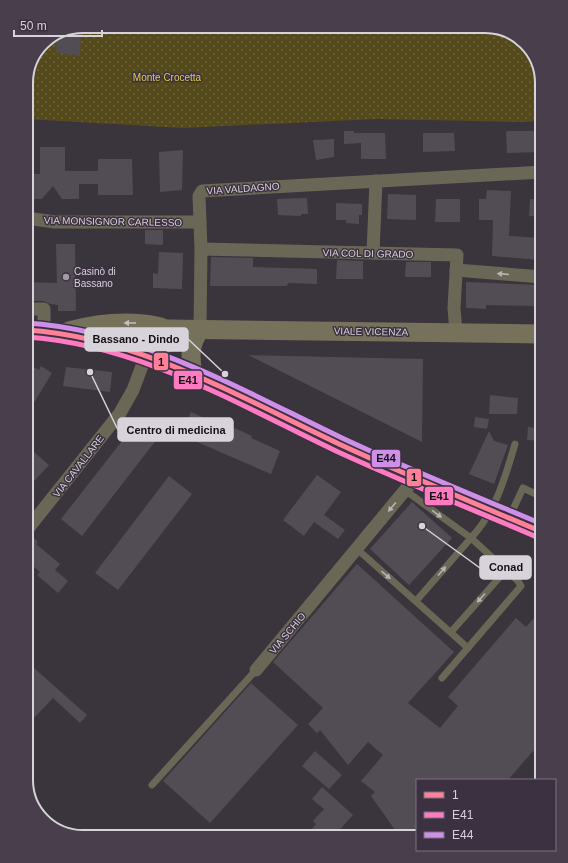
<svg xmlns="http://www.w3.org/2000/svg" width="568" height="863" viewBox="0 0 568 863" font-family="Helvetica,sans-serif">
<defs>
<pattern id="green-dots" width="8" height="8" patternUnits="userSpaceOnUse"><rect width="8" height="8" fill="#544a1c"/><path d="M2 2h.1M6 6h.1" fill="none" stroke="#6c633c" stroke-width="1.8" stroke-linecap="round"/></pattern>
</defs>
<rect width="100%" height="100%" fill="#3a343c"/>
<path fill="url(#green-dots)" d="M83,26H489L516,36L536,58L542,83V120L525,122L376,119L183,128L26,119V79L45,40Z"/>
<g fill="#524d54">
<path d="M72,30L81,31L80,56L56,52L57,36Z"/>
<path d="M344,131H354V133H385L386,159H361V143L344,144Z"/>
<path d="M506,131H541L542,152L507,153Z"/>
<path d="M423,133H454L455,151L423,152Z"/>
<path d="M334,139V157L316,160L313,140Z"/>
<path d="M40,147H65V171H98V159H132L133,195H98V184H79V199H62L53,186L42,199H27V174H40Z"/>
<path d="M183,150L182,190L160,192L159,152Z"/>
<path d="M487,190L511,191L509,236L540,238L539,260L492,256L493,220H479V199H486Z"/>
<path d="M388,194L416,195V220L387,219Z"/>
<path d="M307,198L308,214H301V216L278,215L277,199Z"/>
<path d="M436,199H460V222H435Z"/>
<path d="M530,199L542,200V217L529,216Z"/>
<path d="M336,203L362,204V215H359V224L346,223V220H336Z"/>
<path d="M145,230H163V245L145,244Z"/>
<path d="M56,244H75L76,310L75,311H58V305L50,304L44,301H26V282L57,283Z"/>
<path d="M159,252L183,253L182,289L153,288V273L158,274Z"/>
<path d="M211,257L253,258V267L317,269V284L288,283L287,286H210Z"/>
<path d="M337,260L363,261V279H336Z"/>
<path d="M406,262H431V277H405Z"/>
<path d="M466,282L541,285L542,306L486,305V309L466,308Z"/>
<path d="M248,355L423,359L422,442Z"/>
<path d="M30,365L39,370L41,366L52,373L32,406L26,402V371Z"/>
<path d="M66,367L112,372L110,392L63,386Z"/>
<path d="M490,395L518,398L517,414H489Z"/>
<path d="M191,412L226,428L228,425L252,436L251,438L280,451L271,474L181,435Z"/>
<path d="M475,417L489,419L487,429L474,427Z"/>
<path d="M136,423L157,439L82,536L61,519Z"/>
<path d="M528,427L542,429V441L527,440Z"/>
<path d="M489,431L494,441L508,445L494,484L469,474Z"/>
<path d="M34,452L49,465L26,490V462Z"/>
<path d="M317,475L341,492L324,515L345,530L338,539L314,522L304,536L283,520Z"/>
<path d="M169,476L192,494L118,590L95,573Z"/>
<path d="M412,502L452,538L409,585L370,549Z"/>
<path d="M32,536L38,542L36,544L60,564L55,570L68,581L58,593L37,575L40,572L26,560V539Z"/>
<path d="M357,564L454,652L408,703L440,728L458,706L448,697L516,618L526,627L542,609V759L533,751L508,780H417V837H400L371,796L375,792L361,781L383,755L368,742L348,765L320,730L317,733L308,724L323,708L273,662Z"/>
<path d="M26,661L87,715L80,723L53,698L35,717L26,708Z"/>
<path d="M251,683L298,725L210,823L163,781Z"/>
<path d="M315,751L342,775L329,789L302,766Z"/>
<path d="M322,787L353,815L333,837H305L316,824L313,821L324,809L312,799Z"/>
</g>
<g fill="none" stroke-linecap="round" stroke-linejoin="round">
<g stroke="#6b6756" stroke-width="7">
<path d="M406,491L471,538C496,511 505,478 515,444"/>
<path d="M509,518L523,488L542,497"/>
<path d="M357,549L468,648"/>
<path d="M416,601L471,538L506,570L451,632"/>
<path d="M442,678L521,586L518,581L506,570"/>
<path d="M152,785L256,670"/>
</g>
<g stroke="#6b6756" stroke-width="13">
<path d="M26,218L55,222H200"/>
<path d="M201,249L457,255L454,308L456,332"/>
<path d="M373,253L376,181"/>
<path d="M456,270L542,277"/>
<path d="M26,309H44V330"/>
<path d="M200,329L201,249L199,196L202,191L542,172"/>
<path d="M26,349L28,330"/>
<path d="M26,531L120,413L133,390L146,355"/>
<path d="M256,670L416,477"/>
</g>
<g stroke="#76715b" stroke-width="19">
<path d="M26,330C98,331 163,361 227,391C265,408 302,426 339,444C406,475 475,503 542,532"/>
<path d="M69,331C99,323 130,320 161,327"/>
<path d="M135,351C142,331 149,332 168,329L542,334"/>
<path d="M146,355L162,345L193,332"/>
<path d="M193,375C190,356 189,346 200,329"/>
</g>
<g stroke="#3b3140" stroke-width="8">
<path id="bus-1" d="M26,330C139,337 239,397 339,444C406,475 474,503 542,532"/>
</g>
<g stroke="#3b3140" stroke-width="8">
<path id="bus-2" d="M26,337C138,344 237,404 336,451C403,482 472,509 539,538"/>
</g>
<g stroke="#3b3140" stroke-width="8">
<path id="bus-3" d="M26,323C140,330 241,390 342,438C408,469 475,496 542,524"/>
</g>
<use href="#bus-1" stroke="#ff8098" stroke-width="5"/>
<use href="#bus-2" stroke="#fe7ac1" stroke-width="5"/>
<use href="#bus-3" stroke="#ce8fe9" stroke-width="5"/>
</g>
<defs><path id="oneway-solid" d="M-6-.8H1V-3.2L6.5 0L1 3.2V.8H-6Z"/></defs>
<g fill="#b7b2b3">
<use href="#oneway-solid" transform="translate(503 274) rotate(-175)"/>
<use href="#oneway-solid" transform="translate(392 507) rotate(130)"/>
<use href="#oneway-solid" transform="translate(437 514) rotate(36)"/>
<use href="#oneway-solid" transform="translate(442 571) rotate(-49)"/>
<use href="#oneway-solid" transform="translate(386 575) rotate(41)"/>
<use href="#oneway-solid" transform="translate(481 598) rotate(132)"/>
</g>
<use fill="#c4bfc1" href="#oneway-solid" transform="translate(130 323) rotate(180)"/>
<circle fill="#a19ba3" stroke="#3b3140" stroke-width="1.5" cx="66" cy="277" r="4"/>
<g text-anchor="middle" stroke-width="3" stroke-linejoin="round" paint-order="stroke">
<g font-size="10" fill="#e3cb44" stroke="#3b3140">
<text x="167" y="81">Monte Crocetta</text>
</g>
<g font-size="10" fill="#d8d2db" stroke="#3b3140">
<text transform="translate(243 188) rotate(-4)" y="4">VIA VALDAGNO</text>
<text transform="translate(113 221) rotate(1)" y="4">VIA MONSIGNOR CARLESSO</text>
<text transform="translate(368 253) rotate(1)" y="4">VIA COL DI GRADO</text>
<text transform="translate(371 331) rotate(1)" y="4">VIALE VICENZA</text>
<text transform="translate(78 466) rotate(-52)" y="4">VIA CAVALLARE</text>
<text transform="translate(287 633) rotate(-50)" y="4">VIA SCHIO</text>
</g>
<g font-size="10" fill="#d8d2db" stroke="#3b3140" text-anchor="start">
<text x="74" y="275">Casinò di<tspan x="74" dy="12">Bassano</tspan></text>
</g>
</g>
<path d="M0 0H568V863H0ZM83 33H485A50 50 0 0 1 535 83V780A50 50 0 0 1 485 830H83A50 50 0 0 1 33 780V83A50 50 0 0 1 83 33Z" fill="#483e4c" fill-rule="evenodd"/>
<path fill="none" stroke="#d8d2db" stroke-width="2" d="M83 33H485A50 50 0 0 1 535 83V780A50 50 0 0 1 485 830H83A50 50 0 0 1 33 780V83A50 50 0 0 1 83 33Z"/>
<path fill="none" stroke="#d8d2db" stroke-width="1.5" d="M225 374L188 339M90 372L118 430M422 526L480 568"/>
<g fill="#d8d2db" stroke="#3b3140" stroke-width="1.5">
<circle cx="225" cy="374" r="4"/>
<circle cx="90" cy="372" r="4"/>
<circle cx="422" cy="526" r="4"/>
</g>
<g fill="#d8d2db" stroke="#d8d2db" stroke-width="1.5">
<rect x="85" y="328" width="103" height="23" rx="4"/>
<rect x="118" y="418" width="115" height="23" rx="4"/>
<rect x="480" y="556" width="51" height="23" rx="4"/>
</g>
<g font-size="11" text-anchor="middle" font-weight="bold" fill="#111">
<text x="136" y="343">Bassano - Dindo</text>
<text x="176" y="434">Centro di medicina</text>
<text x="506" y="571">Conad</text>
</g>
<g stroke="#3b3140" stroke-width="1.5">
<rect x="153" y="352" width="16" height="19" rx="4" fill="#ff8098"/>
<rect x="173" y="370" width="30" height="20" rx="4" fill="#fe7ac1"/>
<rect x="371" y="449" width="30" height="19" rx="4" fill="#ce8fe9"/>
<rect x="406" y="468" width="16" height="19" rx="4" fill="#ff8098"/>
<rect x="424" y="486" width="30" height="20" rx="4" fill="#fe7ac1"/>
</g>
<g font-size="11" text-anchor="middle" font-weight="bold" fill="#111">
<text x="161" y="366">1</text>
<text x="188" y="384">E41</text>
<text x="386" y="462">E44</text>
<text x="414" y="481">1</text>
<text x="439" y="500">E41</text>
</g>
<rect x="416" y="779" width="140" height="72" fill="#3b3140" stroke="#7a717e"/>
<rect x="424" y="792" width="20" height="6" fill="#ff8098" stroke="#7a717e"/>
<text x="452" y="799" font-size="12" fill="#d8d2db">1</text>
<rect x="424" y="812" width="20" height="6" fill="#fe7ac1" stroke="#7a717e"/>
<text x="452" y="819" font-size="12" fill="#d8d2db">E41</text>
<rect x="424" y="832" width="20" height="6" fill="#ce8fe9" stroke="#7a717e"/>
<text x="452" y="839" font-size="12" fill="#d8d2db">E44</text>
<path d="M14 30v6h88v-6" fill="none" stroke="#d8d2db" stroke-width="2"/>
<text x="20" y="30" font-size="12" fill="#d8d2db" stroke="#3b3140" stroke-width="3" paint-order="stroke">50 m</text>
</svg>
